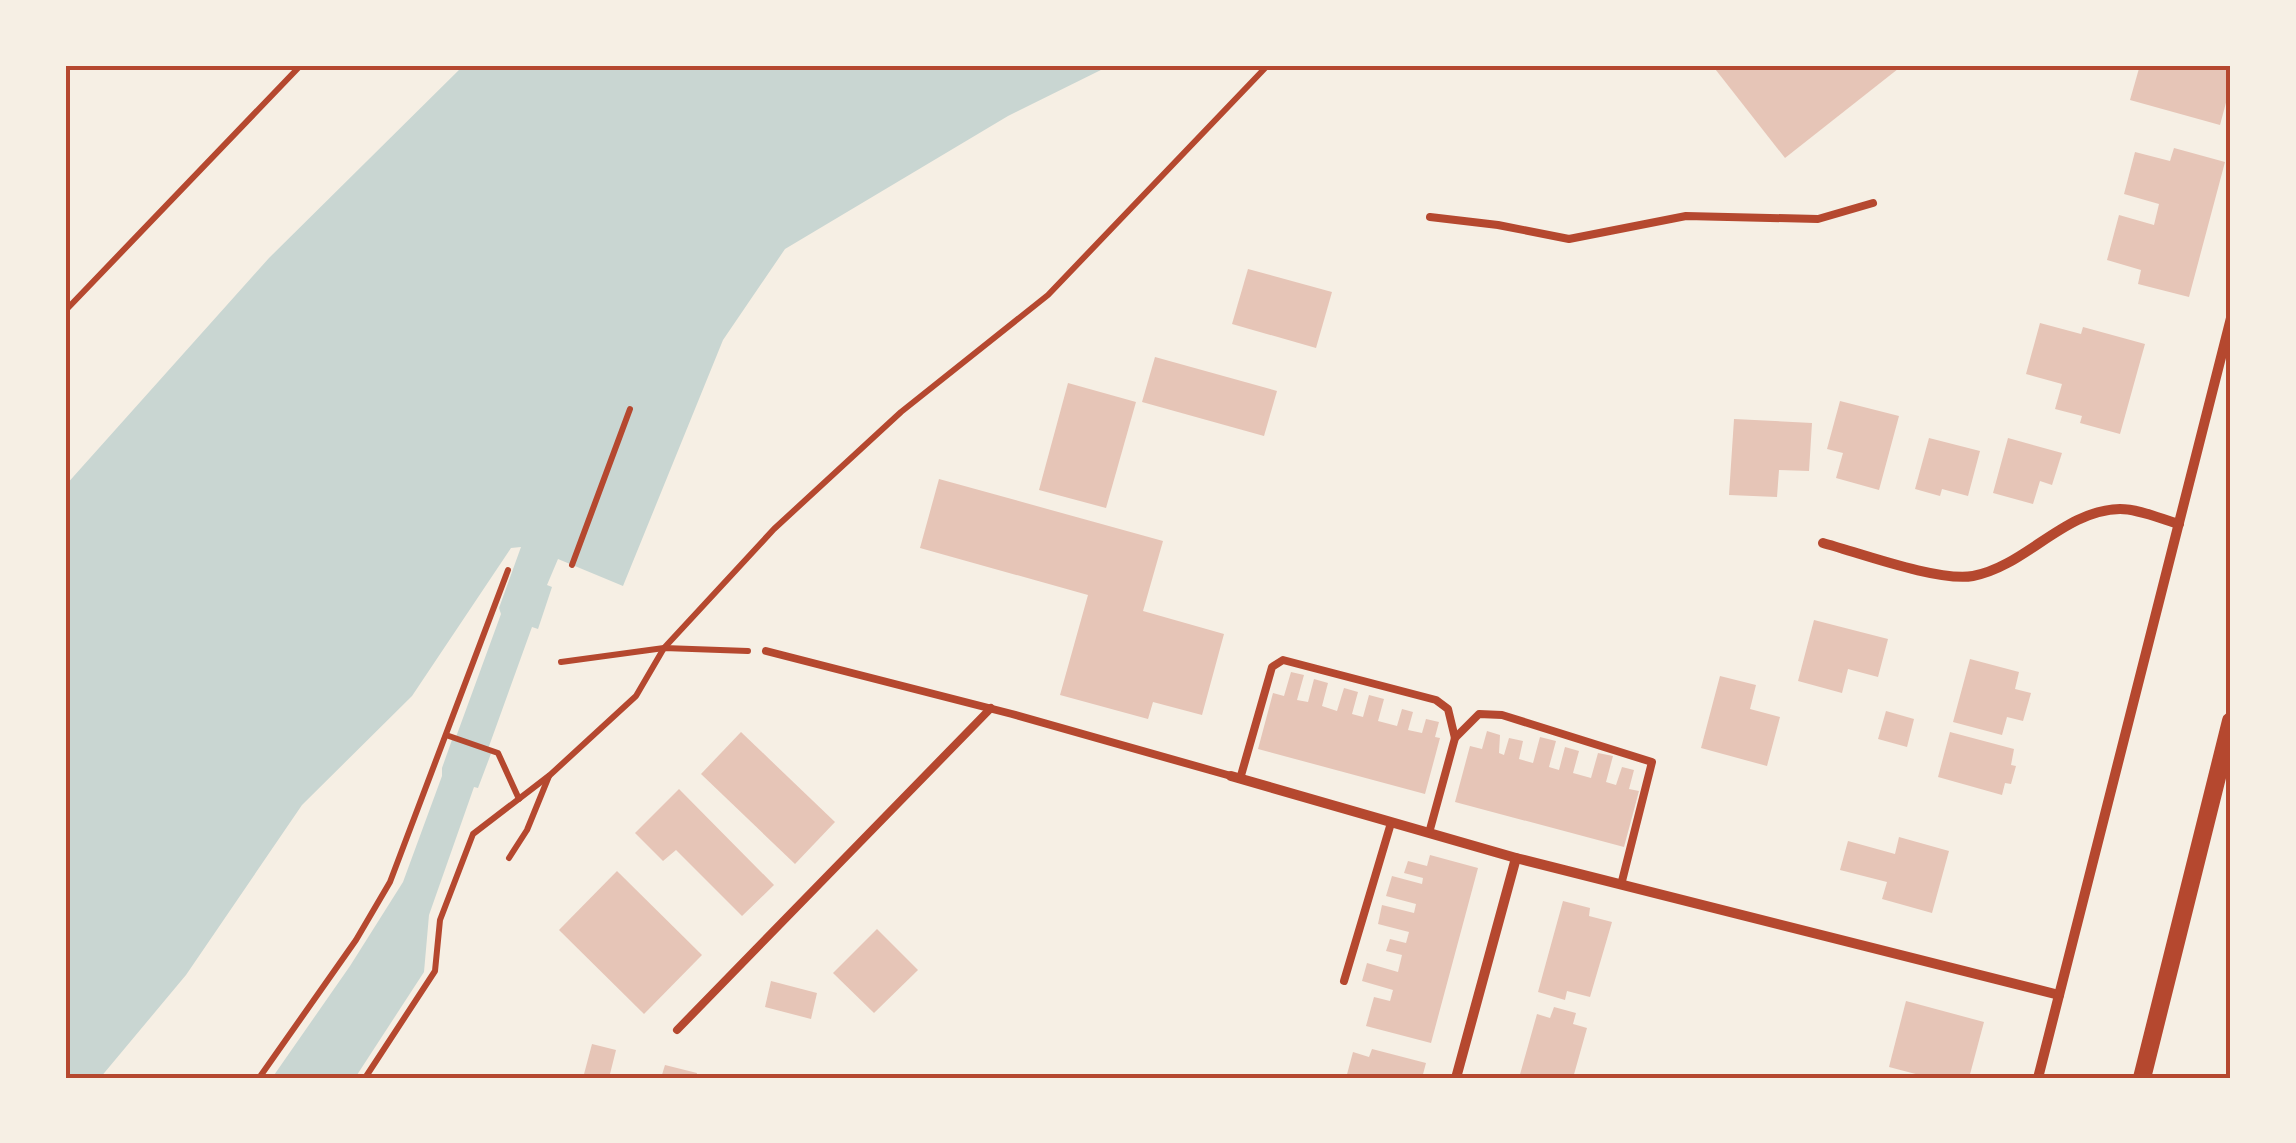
<svg xmlns="http://www.w3.org/2000/svg" width="2296" height="1143" viewBox="0 0 2296 1143" font-family="'Sofia Sans Condensed',sans-serif">
<rect width="100%" height="100%" fill="#f6efe4"/>
<path fill="#c9d6d2" d="M464,65H1111L1008,116L785,249L723,340L623,586L558,559L547,585L552,587L538,629L532,627L488,749L492,751L478,788L474,787L429,915L424,972L355,1078H272L350,966L403,882L442,776V768L453,737H456L501,614L499,608L521,547L511,548L412,696L302,805L186,975L100,1078H65V486L269,258Z"/>
<g fill="#e6c5b7">
<path d="M1712,65H1903L1785,158Z"/>
<path d="M2140,65H2231V84L2220,125L2130,100Z"/>
<path d="M2174,148L2225,162L2189,297L2138,284L2141,270L2107,260L2119,215L2154,225L2159,204L2124,194L2135,152L2170,161Z"/>
<path d="M1248,269L1332,292L1316,348L1232,324Z"/>
<path d="M2040,323L2081,334L2083,327L2145,344L2120,434L2080,423L2082,416L2055,409L2062,384L2026,374Z"/>
<path d="M1155,357L1277,391L1264,436L1142,402Z"/>
<path d="M1068,383L1136,402L1106,508L1039,490Z"/>
<path d="M1840,401L1899,416L1879,490L1836,478L1843,453L1827,449Z"/>
<path d="M1734,419L1812,423L1809,471L1779,470L1777,497L1729,495Z"/>
<path d="M1929,438L1980,451L1968,496L1942,489L1940,496L1915,489Z"/>
<path d="M2008,438L2062,453L2052,485L2040,481L2033,504L1993,493Z"/>
<path d="M939,479L1163,541L1143,611L1224,634L1202,715L1153,702L1148,719L1060,695L1088,595L920,548Z"/>
<path d="M1814,620L1888,639L1878,677L1848,669L1842,693L1798,681Z"/>
<path d="M1970,659L2019,672L2015,689L2031,693L2023,721L2007,717L2002,735L1953,722Z"/>
<path d="M1291,672L1304,675L1297,700L1308,702L1314,679L1328,683L1322,706L1337,711L1344,688L1358,692L1352,714L1363,717L1369,695L1384,699L1378,721L1397,726L1402,709L1413,712L1408,730L1422,733L1426,719L1439,722L1435,737L1440,738L1425,794L1258,749L1273,693L1284,696Z"/>
<path d="M1720,676L1756,685L1750,709L1780,717L1767,766L1701,748Z"/>
<path d="M1886,711L1914,719L1907,747L1878,739Z"/>
<path d="M1487,731L1500,735L1499,753L1504,755L1509,738L1523,741L1519,759L1533,763L1540,737L1556,741L1549,767L1559,770L1565,747L1579,751L1573,773L1591,778L1598,753L1613,756L1606,782L1616,785L1622,767L1634,770L1629,789L1639,791L1624,847L1455,802L1470,746L1482,749Z"/>
<path d="M741,732L835,822L795,864L701,774Z"/>
<path d="M1950,732L2014,749L2011,765L2016,766L2011,784L2005,783L2002,795L1938,777Z"/>
<path d="M679,789L774,885L742,916L676,850L663,861L635,833Z"/>
<path d="M1899,837L1949,851L1932,913L1882,899L1887,882L1840,870L1848,841L1895,854Z"/>
<path d="M1430,855L1478,868L1431,1043L1366,1026L1374,997L1390,1001L1393,990L1362,981L1367,963L1398,972L1402,955L1386,951L1390,939L1406,943L1409,932L1378,924L1382,905L1414,913L1416,904L1386,896L1392,876L1422,884L1423,878L1404,873L1408,861L1427,866Z"/>
<path d="M617,871L702,955L644,1014L559,930Z"/>
<path d="M1563,901L1590,908L1589,916L1612,922L1590,997L1567,991L1565,1000L1538,992Z"/>
<path d="M877,929L918,970L874,1013L833,973Z"/>
<path d="M771,981L817,993L811,1019L765,1007Z"/>
<path d="M1906,1001L1984,1022L1969,1078H1931L1889,1067Z"/>
<path d="M1554,1007L1576,1013L1573,1024L1587,1028L1573,1078H1519L1537,1014L1550,1018Z"/>
<path d="M592,1044L616,1050L609,1078H583Z"/>
<path d="M1372,1049L1426,1063L1422,1078H1346L1353,1052L1369,1057Z"/>
<path d="M665,1065L697,1073L696,1078H661Z"/>
</g>
<g fill="none" stroke-linecap="round" stroke-linejoin="round">
<g stroke="#b5482f" stroke-width="6">
<path d="M65,311L301,65"/>
<path d="M572,565L630,409"/>
<path d="M561,662L664,648L748,651"/>
<path d="M446,735L498,753L519,799"/>
<path d="M509,858L527,830L549,776"/>
<path d="M259,1078L356,940L390,882L508,570"/>
<path d="M365,1078L435,971L440,920L473,834L550,775L636,696L664,648L774,529L901,412L1048,295L1268,65"/>
<path d="M399,1078H403"/>
</g>
<g stroke="#b5482f" stroke-width="8">
<path d="M1430,217L1498,225L1569,239L1686,216L1818,219L1873,203"/>
<path d="M766,651L1012,714L1231,776"/>
<path d="M1455,738L1479,714L1502,715L1652,762L1621,885"/>
<path d="M1240,779L1272,667L1283,660L1436,700L1448,709L1455,738L1429,833"/>
<path d="M1344,981L1391,823"/>
<path d="M677,1030L991,708"/>
</g>
<g stroke="#b5482f" stroke-width="10">
<path d="M1823,543C1860,553 1938,582 1973,576C2026,566 2064,510 2120,509C2139,509 2161,519 2179,524"/>
<path d="M1231,776L1516,858L2059,995"/>
<path d="M1456,1078L1516,858"/>
<path d="M2038,1078L2231,318"/>
</g>
<path stroke="#b5482f" stroke-width="18" d="M2142,1078L2231,721"/>
</g>
<rect width="2296" height="1143" fill="none" stroke="#f6efe4" stroke-width="135"/>
<rect x="68" y="68" width="2160" height="1008" fill="none" stroke="#b5482f" stroke-width="4"/>
</svg>
